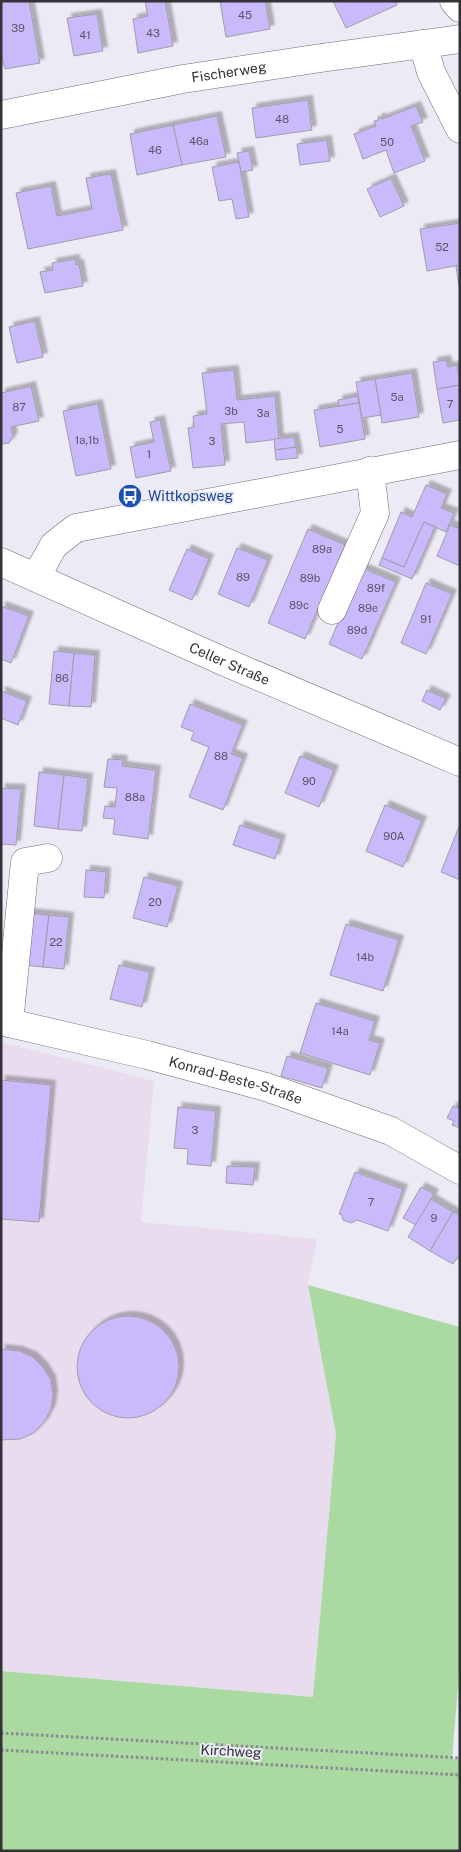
<svg xmlns="http://www.w3.org/2000/svg" width="461" height="1852" viewBox="0 0 461 1852" font-family="'Public Sans',sans-serif">
<defs>
<filter id="shadow"><feDropShadow dx="4.5" dy="-4.5" stdDeviation="1" flood-color="#0004"/></filter>
</defs>
<rect width="100%" height="100%" fill="#eceaf5"/>
<path fill="#eadcef" d="M1,1042L154,1081L141,1222L317,1239L308,1285L336,1434L313,1697L1,1671Z"/>
<path fill="#aadaa1" d="M308,1285L460,1327V1663L452,1759H460V1851H1V1671L313,1697L336,1434Z"/>
<g fill="#cabafc" stroke="#9f9da7" filter="url(#shadow)">
<path d="M1,1H29L40,63L5,69L1,54Z"/>
<path d="M145,1H165L173,46L138,53L133,19L148,16Z"/>
<path d="M220,1H265L270,29L226,37Z"/>
<path d="M333,1H395L397,5L346,28Z"/>
<path d="M97,14L103,51L74,56L67,18Z"/>
<path d="M308,100L312,130L256,138L252,108Z"/>
<path d="M416,106L423,122L411,126L425,161L394,173L386,150L363,159L354,134L376,126L374,121L378,120L379,117L382,119Z"/>
<path d="M217,116L226,157L182,165L173,125Z"/>
<path d="M173,125L182,165L137,175L130,134Z"/>
<path d="M327,140L330,161L300,165L297,144Z"/>
<path d="M249,151L253,170L241,172L237,153Z"/>
<path d="M239,162L249,217L236,219L232,199L219,201L212,167Z"/>
<path d="M111,174L123,230L28,249L16,193L51,186L57,216L92,209L86,178Z"/>
<path d="M391,178L404,206L380,217L367,189Z"/>
<path d="M460,223V265L427,271L420,229Z"/>
<path d="M75,259L76,265L79,264L83,286L45,293L40,272L53,270L52,263Z"/>
<path d="M460,265V287H459L456,266Z"/>
<path d="M35,321L43,357L17,363L9,327Z"/>
<path d="M446,360L448,367L457,365L460,385L437,389L433,362Z"/>
<path d="M234,370L237,400L275,396L279,439L246,443L244,422L221,424L225,465L193,468L188,428L194,427L193,416L207,414L202,373Z"/>
<path d="M412,373L419,417L382,423L375,379Z"/>
<path d="M375,379L381,415L362,418L356,382Z"/>
<path d="M460,385V420L443,423L437,389Z"/>
<path d="M31,386L39,421L11,427L13,436L9,443L1,444V393Z"/>
<path d="M358,396L359,403L339,406L338,400Z"/>
<path d="M359,403L365,439L320,447L314,410Z"/>
<path d="M98,404L111,469L76,476L63,411Z"/>
<path d="M160,420L171,471L136,478L130,447L154,442L150,422Z"/>
<path d="M294,437L296,447L275,450L274,439Z"/>
<path d="M296,447L298,458L276,460L275,450Z"/>
<path d="M426,485L447,494L441,508L454,513L446,532L424,522L404,567L382,558L401,512L412,517Z"/>
<path d="M424,522L435,527L412,579L379,565L382,558L404,567Z"/>
<path d="M450,525L460,529V566L437,556Z"/>
<path d="M308,529L345,545L305,639L268,623Z"/>
<path d="M237,548L268,560L249,607L218,594Z"/>
<path d="M187,549L209,559L192,600L169,590Z"/>
<path d="M362,568L396,582L362,659L329,644Z"/>
<path d="M426,583L452,594L426,654L401,643Z"/>
<path d="M1,606L29,616L11,663L1,659Z"/>
<path d="M54,651L74,653L69,706L49,704Z"/>
<path d="M74,653L95,655L91,707L69,706Z"/>
<path d="M427,690L446,699L440,710L422,701Z"/>
<path d="M1,691L27,701L18,725L1,718Z"/>
<path d="M190,704L243,725L231,754L243,758L223,810L189,797L209,747L191,740L194,732L181,727Z"/>
<path d="M300,756L334,770L319,807L285,793Z"/>
<path d="M108,759L123,760L122,766L156,770L148,839L113,834L115,819L103,818L105,806L115,807L117,788L104,787Z"/>
<path d="M39,772L64,775L58,829L34,826Z"/>
<path d="M64,775L88,778L82,831L58,829Z"/>
<path d="M1,788L21,789L16,845L1,844Z"/>
<path d="M385,805L422,821L403,867L366,851Z"/>
<path d="M460,824V880L441,872Z"/>
<path d="M240,825L281,839L275,859L233,845Z"/>
<path d="M86,870L106,872L104,898L84,897Z"/>
<path d="M144,877L178,886L167,927L133,918Z"/>
<path d="M28,913L49,915L43,967L23,965Z"/>
<path d="M49,915L69,917L64,969L43,967Z"/>
<path d="M346,924L399,940L383,991L330,975Z"/>
<path d="M119,965L150,972L142,1007L110,999Z"/>
<path d="M316,1003L375,1021L369,1040L380,1043L370,1075L300,1053Z"/>
<path d="M287,1056L328,1068L322,1088L281,1076Z"/>
<path d="M1,1080L51,1085L39,1222L1,1219Z"/>
<path d="M453,1106L460,1109V1128L452,1125L454,1121L447,1118Z"/>
<path d="M178,1107L216,1111L211,1166L187,1164L188,1149L174,1148Z"/>
<path d="M227,1166L255,1167L253,1185L226,1183Z"/>
<path d="M355,1172L403,1189L388,1231L357,1220L351,1223L343,1220L342,1215L339,1214Z"/>
<path d="M421,1187L434,1194L416,1225L403,1218Z"/>
<path d="M431,1199L453,1212L430,1251L408,1237Z"/>
<path d="M453,1212L460,1215V1254L453,1264L430,1251Z"/>
<circle cx="128" cy="1367" r="51"/>
<path d="M1,1349L19,1351L33,1357L43,1367L51,1380L53,1395L51,1409L44,1422L34,1433L20,1439L1,1440Z"/>
</g>
<g fill="none" stroke-linecap="round" stroke-linejoin="round">
<g stroke="#6e6b75" stroke-width="29">
<g id="minor">
<path d="M454,1L460,8"/>
<path d="M423,44L431,72L460,129"/>
<path id="s1" d="M1,115L183,79L321,58L460,39"/>
<path id="s2" d="M1,562L225,662L460,762"/>
<path d="M36,577L54,545L76,528L460,455"/>
<path d="M332,610L375,513L370,471"/>
<path id="s3" d="M1,1021L147,1055L266,1087L391,1131L460,1170"/>
<path d="M9,1023L25,862L48,858"/>
</g>
</g>
<g stroke="#8a8991" stroke-width="3" stroke-dasharray="2.5 2.5" stroke-linecap="butt">
<path d="M1,1733L460,1758"/>
<path d="M1,1750L460,1775"/>
</g>
<use href="#minor" stroke="#fff" stroke-width="28"/>
</g>
<defs>
<g id="bus-disc" transform="scale(1.25)"><circle r="9.5" fill="#1a4fb4" stroke="#eceaf5"/><path d="M-5-6H5V4H4V6H2V4H-2V6H-4V4H-5ZM-3.5-4V0h7V-4ZM-3.5 1.2v1.5H-2V1.2ZM2 1.2v1.5H3.5V1.2Z" fill="#fff"/></g>
</defs>
<g fill-rule="evenodd">
<use href="#bus-disc" x="130" y="496"/>
</g>
<g text-anchor="middle" stroke-width="4" stroke-linejoin="round" paint-order="stroke">
<g font-size="11" fill="#595468">
<text x="245" y="19">45</text>
<text x="18" y="32">39</text>
<text x="153" y="37">43</text>
<text x="85" y="39">41</text>
<text x="282" y="123">48</text>
<text x="199" y="145">46a</text>
<text x="387" y="146">50</text>
<text x="155" y="154">46</text>
<text x="442" y="251">52</text>
<text x="397" y="401">5a</text>
<text x="450" y="408">7</text>
<text x="19" y="411">87</text>
<text x="231" y="415">3b</text>
<text x="263" y="417">3a</text>
<text x="340" y="433">5</text>
<text x="87" y="444">1a,1b</text>
<text x="212" y="445">3</text>
<text x="149" y="458">1</text>
<text x="322" y="553">89a</text>
<text x="243" y="581">89</text>
<text x="310" y="582">89b</text>
<text x="376" y="592">89f</text>
<text x="299" y="609">89c</text>
<text x="368" y="612">89e</text>
<text x="426" y="623">91</text>
<text x="357" y="634">89d</text>
<text x="62" y="682">86</text>
<text x="221" y="760">88</text>
<text x="309" y="785">90</text>
<text x="135" y="801">88a</text>
<text x="394" y="840">90A</text>
<text x="155" y="906">20</text>
<text x="56" y="946">22</text>
<text x="365" y="961">14b</text>
<text x="340" y="1035">14a</text>
<text x="195" y="1134">3</text>
<text x="371" y="1206">7</text>
<text x="434" y="1222">9</text>
</g>
<g font-size="14" fill="#333237" stroke="#eceaf5">
<text dy="5" stroke="none"><textPath href="#s1" startOffset="232">Fischerweg</textPath></text>
<text dy="5" stroke="none"><textPath href="#s2" startOffset="250">Celler Straße</textPath></text>
<text dy="5" stroke="none"><textPath href="#s3" startOffset="242">Konrad-Beste-Straße</textPath></text>
<text transform="translate(231 1751) rotate(3)" y="5">Kirchweg</text>
</g>
<g font-size="14" fill="#164399" stroke="#eceaf5" text-anchor="start">
<text x="148" y="501">Wittkopsweg</text>
</g>
</g>
<rect width="461" height="1852" fill="none" stroke="#333237" stroke-width="5"/>
</svg>
